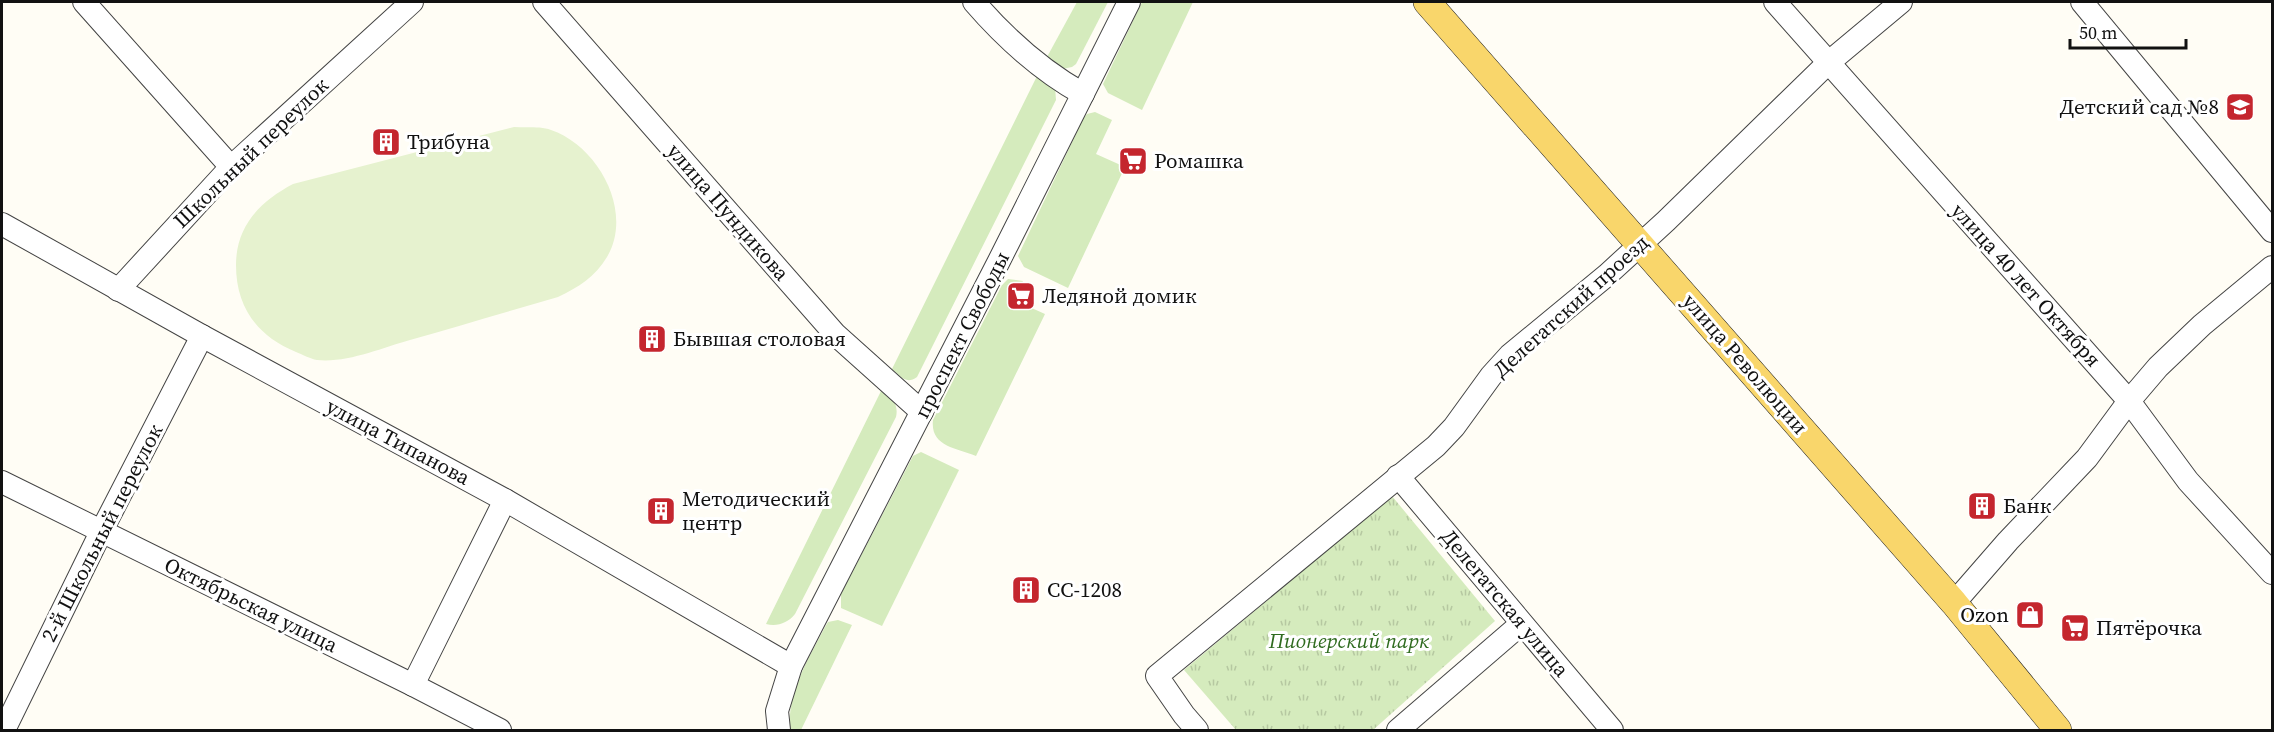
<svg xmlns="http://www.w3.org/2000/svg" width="2274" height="732" viewBox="0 0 2274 732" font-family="'Source Serif 4',serif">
<defs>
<pattern id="park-tufts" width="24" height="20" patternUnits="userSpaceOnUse" patternTransform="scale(1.5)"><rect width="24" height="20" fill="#d5ebbd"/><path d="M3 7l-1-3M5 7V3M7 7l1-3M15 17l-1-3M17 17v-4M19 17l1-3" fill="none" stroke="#b6c8a1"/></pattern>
</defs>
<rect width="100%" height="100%" fill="#fffdf5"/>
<g fill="#d5ebbd">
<path d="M1077,2H1108L1076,64L1072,67L1062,69L1047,57Z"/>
<path d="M1142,2H1193L1142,110L1108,93L1103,84Z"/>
<path d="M1039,72L1055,87L1056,100L917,377C906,385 900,376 892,369Z"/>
<path d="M1095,112L1112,120L1096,154L1125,167L1068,288L1024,267L1018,256L1084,117L1087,114Z"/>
<path d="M1008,279L1023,281L1014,300L1045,314L976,456C955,448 930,446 933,420L1002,285Z"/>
<path d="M882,389C891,398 899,403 896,417L795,614C788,623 777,627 766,624Z"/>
<path d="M921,452L959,470L882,626L841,608V594L913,456Z"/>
<path d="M838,620L852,625L801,730H790C787,692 808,660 825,627L828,622Z"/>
</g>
<path fill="url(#park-tufts)" d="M1392,496L1495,621L1373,730H1236L1184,670Z"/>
<path fill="#e6f2cf" d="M514,127C526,128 541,126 551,130C598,146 634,211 607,257C595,277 579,287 558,297C509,311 459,326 410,340C381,348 348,363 317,360C310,359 302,354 296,352C257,336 236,307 236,265C236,225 261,201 293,184Z"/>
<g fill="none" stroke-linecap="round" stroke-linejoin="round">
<g stroke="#444" stroke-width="24">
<g id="minor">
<path d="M84,2L231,167"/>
<path d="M544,2L835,334L922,412"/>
<path d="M974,2C1006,39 1040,70 1083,94"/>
<path d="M1775,2L2129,401L2188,481L2272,573"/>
<path d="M2082,2L2272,231"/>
<path d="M2,224L202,336L505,500L791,666"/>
<path d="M118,290L231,167L412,2"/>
<path d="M1398,476L1612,730"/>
<path d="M2,482L413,685L500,730"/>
<path d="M1954,603L2008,541L2087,458L2129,401L2158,367L2202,325L2272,267"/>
<path d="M413,685L505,500"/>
<path d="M4,730L101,532L202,336"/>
<path d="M779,730L777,711L791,666L999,261L1129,2"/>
<path d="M1197,730L1184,715L1157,676L1436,446L1454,427L1491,376L1510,355L1607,275L1666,221L1828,63L1901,2"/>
<path d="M1398,730L1521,624"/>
</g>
</g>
<g stroke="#222" stroke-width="28">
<path id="major" d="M1427,2L1954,603L2058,730"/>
</g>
<use href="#minor" stroke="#fff" stroke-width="22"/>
<use href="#major" stroke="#f9d66b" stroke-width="27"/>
</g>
<defs>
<g id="school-square" transform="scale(1.5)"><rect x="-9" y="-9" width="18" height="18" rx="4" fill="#c4262e" stroke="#fff"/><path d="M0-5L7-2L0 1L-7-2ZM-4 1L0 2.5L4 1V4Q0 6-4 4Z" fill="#fff"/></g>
<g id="building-square" transform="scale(1.5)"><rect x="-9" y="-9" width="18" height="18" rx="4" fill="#c4262e" stroke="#fff"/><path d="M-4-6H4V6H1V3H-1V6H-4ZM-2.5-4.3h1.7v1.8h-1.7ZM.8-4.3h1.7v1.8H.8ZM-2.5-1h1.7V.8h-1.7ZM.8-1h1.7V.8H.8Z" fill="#fff"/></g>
<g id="supermarket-square" transform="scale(1.5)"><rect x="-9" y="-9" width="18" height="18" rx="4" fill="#c4262e" stroke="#fff"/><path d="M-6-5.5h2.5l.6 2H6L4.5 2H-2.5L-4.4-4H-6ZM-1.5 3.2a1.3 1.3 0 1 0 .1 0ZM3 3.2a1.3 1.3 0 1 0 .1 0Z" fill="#fff"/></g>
<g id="shop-square" transform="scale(1.5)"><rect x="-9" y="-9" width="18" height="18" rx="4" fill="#c4262e" stroke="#fff"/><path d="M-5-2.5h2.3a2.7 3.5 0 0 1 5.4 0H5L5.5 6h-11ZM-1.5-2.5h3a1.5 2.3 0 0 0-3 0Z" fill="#fff"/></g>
</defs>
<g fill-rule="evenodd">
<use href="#school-square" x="2240" y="107"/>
<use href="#building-square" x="386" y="142"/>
<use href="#supermarket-square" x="1133" y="161"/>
<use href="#supermarket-square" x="1021" y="296"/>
<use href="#building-square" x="652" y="339"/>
<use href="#building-square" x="1982" y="506"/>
<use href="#building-square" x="661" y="511"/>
<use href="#building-square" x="1026" y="590"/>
<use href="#shop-square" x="2030" y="615"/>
<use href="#supermarket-square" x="2075" y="628"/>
</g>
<g text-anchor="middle" stroke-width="6" stroke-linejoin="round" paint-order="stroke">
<g font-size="21" fill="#111" stroke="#fff" text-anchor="start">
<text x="2219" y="114" text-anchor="end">Детский сад №8</text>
<text x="407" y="149">Трибуна</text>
<text x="1154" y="168">Ромашка</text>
<text x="1042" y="303">Ледяной домик</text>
<text x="673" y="346">Бывшая столовая</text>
<text x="682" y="506">Методический<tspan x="682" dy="24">центр</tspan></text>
<text x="2003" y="513">Банк</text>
<text x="1047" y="597">СС-1208</text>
<text x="2009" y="622" text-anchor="end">Ozon</text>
<text x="2096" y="635">Пятёрочка</text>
</g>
<g font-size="21" fill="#111" stroke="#fff">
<text transform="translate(251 153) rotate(-44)" y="7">Школьный переулок</text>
<text transform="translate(728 212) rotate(49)" y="7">улица Пундикова</text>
<text transform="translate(2026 285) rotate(48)" y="7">улица 40 лет Октября</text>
<text transform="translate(1571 306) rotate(-42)" y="7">Делегатский проезд</text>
<text transform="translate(962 335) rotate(-63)" y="7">проспект Свободы</text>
<text transform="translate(1745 364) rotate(49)" y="7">улица Революции</text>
<text transform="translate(398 442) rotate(28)" y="7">улица Типанова</text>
<text transform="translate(102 533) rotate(-63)" y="7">2-й Школьный переулок</text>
<text transform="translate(1505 603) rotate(50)" y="7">Делегатская улица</text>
<text transform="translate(251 605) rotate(26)" y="7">Октябрьская улица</text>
</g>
<g font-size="21" font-style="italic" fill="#2f6b1f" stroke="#fff">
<text x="1349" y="648">Пионерский парк</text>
</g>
</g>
<rect width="2274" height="732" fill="none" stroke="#111111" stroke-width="6"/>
<path d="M2070 39v9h116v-9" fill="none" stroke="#111111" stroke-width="3"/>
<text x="2079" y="39" font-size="18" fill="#111111" stroke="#ffffff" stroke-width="4.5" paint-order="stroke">50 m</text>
</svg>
